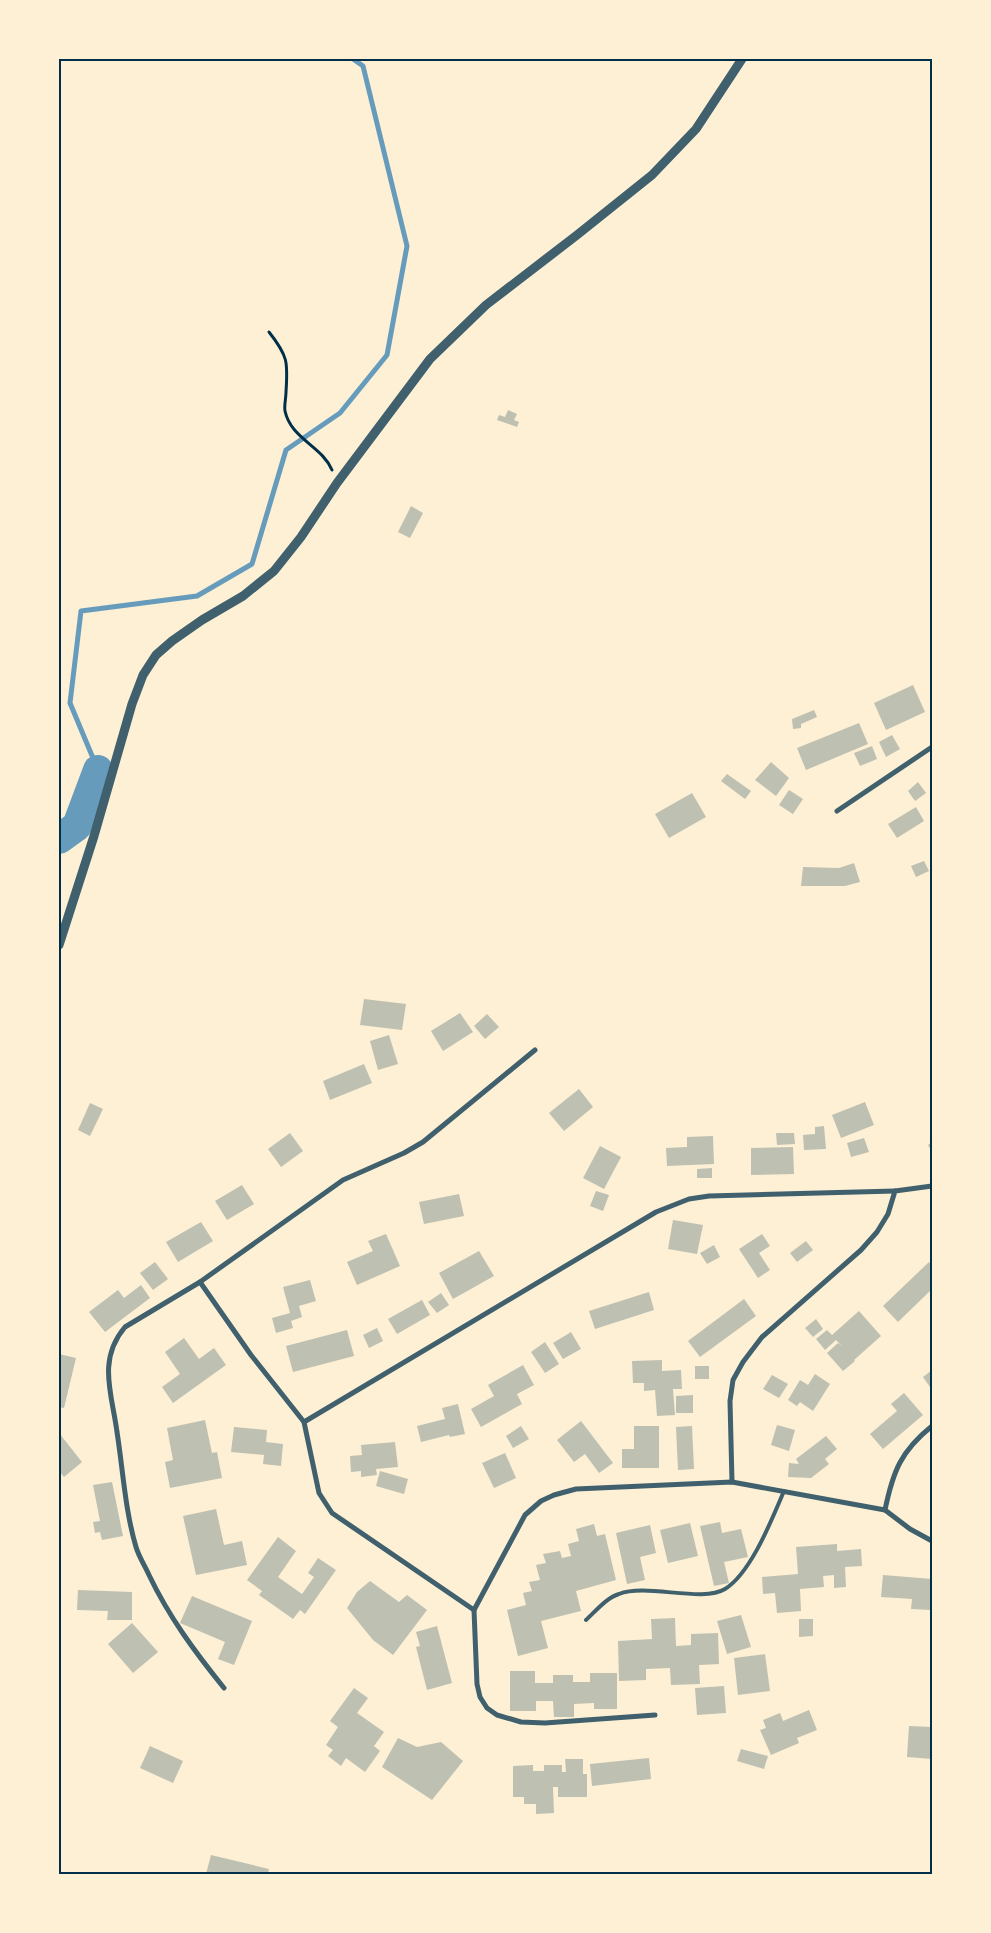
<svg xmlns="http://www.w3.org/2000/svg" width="991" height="1933" viewBox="0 0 991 1933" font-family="Raleway,sans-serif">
<rect width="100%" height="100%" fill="#fdf0d5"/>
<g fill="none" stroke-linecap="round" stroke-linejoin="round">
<path stroke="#669bbc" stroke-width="5" d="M98,770L70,703L81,611L197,596L252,564L286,450L340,413L387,355L407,246L363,66L353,59"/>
<path stroke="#669bbc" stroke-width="30" d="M59,839L77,826L98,770"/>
</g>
<g fill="#bec0b2">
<path d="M508,410L517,414L514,420L519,422L517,427L497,420L499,415L505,417Z"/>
<path d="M411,506L423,513L410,538L398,532Z"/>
<path d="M913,685L925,712L886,730L874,703Z"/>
<path d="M814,710L817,717L801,724V728L793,729L792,719Z"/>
<path d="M859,723L868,744L806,770L797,748Z"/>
<path d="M892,735L900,749L886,757L879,742Z"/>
<path d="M872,746L877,759L860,766L854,753Z"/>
<path d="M771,762L789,778L776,796L755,780Z"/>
<path d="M727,774L751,791L745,799L721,781Z"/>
<path d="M918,782L926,793L915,801L908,791Z"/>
<path d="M789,790L803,799L793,814L779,805Z"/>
<path d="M692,793L706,817L669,838L655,814Z"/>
<path d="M916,807L924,821L897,838L888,824Z"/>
<path d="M924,861L929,871L916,877L911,866Z"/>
<path d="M854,863L860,882L845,886H801L803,867L839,868Z"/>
<path d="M364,999L406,1004L402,1030L360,1025Z"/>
<path d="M460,1013L473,1032L443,1051L431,1031Z"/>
<path d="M487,1014L499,1027L485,1039L474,1026Z"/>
<path d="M389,1035L398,1064L378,1070L370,1041Z"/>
<path d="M364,1064L372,1083L330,1100L323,1081Z"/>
<path d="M579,1089L593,1107L564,1131L549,1113Z"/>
<path d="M865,1102L874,1125L841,1138L832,1115Z"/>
<path d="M90,1103L103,1109L90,1136L78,1130Z"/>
<path d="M824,1126L826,1149L804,1150L803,1135L815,1134V1127Z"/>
<path d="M290,1133L303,1151L281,1167L268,1149Z"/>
<path d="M776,1133H794L795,1144L777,1145Z"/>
<path d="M713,1136L714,1164L667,1166L666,1148L687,1147V1137Z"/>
<path d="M864,1138L869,1152L851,1157L847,1143Z"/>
<path d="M932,1142V1152L928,1145Z"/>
<path d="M600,1146L621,1157L604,1189L583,1178Z"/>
<path d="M793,1147L794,1174L751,1175V1148Z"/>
<path d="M712,1168V1178H697V1169Z"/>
<path d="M242,1185L254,1204L227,1220L215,1201Z"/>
<path d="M596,1191L609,1195L603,1211L590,1206Z"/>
<path d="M459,1194L464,1216L424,1224L419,1202Z"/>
<path d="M673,1220L703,1225L697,1254L668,1249Z"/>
<path d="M201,1222L213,1241L178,1262L166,1242Z"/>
<path d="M386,1234L400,1266L357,1285L347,1262L373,1251L368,1241Z"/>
<path d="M762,1234L770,1246L759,1253L770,1270L758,1278L739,1249Z"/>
<path d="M806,1241L813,1250L797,1262L790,1253Z"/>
<path d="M714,1245L720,1257L707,1264L700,1253Z"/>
<path d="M479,1251L494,1276L453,1299L439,1273Z"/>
<path d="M155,1262L168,1279L153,1290L140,1273Z"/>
<path d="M929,1262L932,1266V1289L898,1322L883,1306Z"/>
<path d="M310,1280L316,1301L299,1306L302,1317L291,1321L293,1328L276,1333L272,1318L290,1313L283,1287Z"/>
<path d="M141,1285L150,1298L105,1332L89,1312L118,1290L124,1298Z"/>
<path d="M649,1292L654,1310L595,1329L589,1311Z"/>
<path d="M441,1293L449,1305L437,1313L428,1302Z"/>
<path d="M744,1299L756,1316L700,1357L688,1341Z"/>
<path d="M422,1300L430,1315L397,1334L388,1319Z"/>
<path d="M859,1311L881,1336L854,1360L855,1361L843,1371L827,1353L838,1343L842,1346L836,1340L825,1350L816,1339L827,1330L832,1335Z"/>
<path d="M816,1319L823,1329L813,1337L805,1328Z"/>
<path d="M377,1328L383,1341L369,1348L363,1335Z"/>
<path d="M347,1330L354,1356L293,1372L286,1346Z"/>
<path d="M571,1332L581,1349L563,1359L553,1343Z"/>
<path d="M184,1338L199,1359L214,1348L226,1365L173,1403L162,1387L180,1374L165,1352Z"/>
<path d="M545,1342L559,1364L545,1373L531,1352Z"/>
<path d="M59,1354L76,1358L64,1408L59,1407Z"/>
<path d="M662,1360V1371L681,1370L682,1389H673L675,1415L657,1416L655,1390L644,1391V1383H633L632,1361Z"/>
<path d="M523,1365L534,1385L517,1394L522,1404L481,1427L471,1409L494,1396L488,1385Z"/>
<rect x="695" y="1366" width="14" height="13"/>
<path d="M932,1370V1390L923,1377Z"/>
<path d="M815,1374L830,1384L813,1411L800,1402L797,1406L788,1400L800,1380L808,1385Z"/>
<path d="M772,1375L788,1384L779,1398L763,1389Z"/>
<path d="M904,1393L923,1415L883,1449L870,1434L897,1411L891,1404Z"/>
<path d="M693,1395V1413H676V1396Z"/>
<path d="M458,1404L465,1434L450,1437L449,1435L421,1442L417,1426L445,1419L442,1408Z"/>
<path d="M205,1420L212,1453L217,1452L222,1478L170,1488L165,1462L173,1460L167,1428Z"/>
<path d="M581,1421L613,1463L599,1473L585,1454L574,1462L557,1440Z"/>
<path d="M777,1425L795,1430L789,1451L771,1445Z"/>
<path d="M521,1426L529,1439L513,1448L506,1436Z"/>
<path d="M634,1426H659V1468H622V1449H634Z"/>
<path d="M692,1426L694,1469L678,1470L676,1427Z"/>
<path d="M234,1427L267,1430L266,1442L283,1444L281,1466L263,1464L264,1455L231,1452Z"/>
<path d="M59,1433L82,1462L64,1477L59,1471Z"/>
<path d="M826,1436L837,1449L825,1459L829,1464L811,1478L788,1477L789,1463L799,1464L796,1459Z"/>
<path d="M395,1442L398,1467L376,1469L377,1475L361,1477V1471L351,1472L350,1456L362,1455L361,1445Z"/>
<path d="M505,1453L516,1478L494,1488L482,1463Z"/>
<path d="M380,1471L408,1479L404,1494L376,1486Z"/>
<path d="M112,1482L123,1536L102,1540L100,1532L95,1533L93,1522L100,1521L93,1485Z"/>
<path d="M216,1509L224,1545L242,1541L247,1565L196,1575L183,1516Z"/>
<path d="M720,1522L722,1533L741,1529L748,1557L724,1562L729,1583L714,1586L700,1526Z"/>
<path d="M690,1523L698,1556L668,1563L660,1530Z"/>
<path d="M594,1524L597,1536L605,1534L616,1580L576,1591L581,1611L541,1621L548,1648L518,1656L507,1610L526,1605L523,1593L532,1591L529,1582L540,1580L536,1565L546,1563L543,1554L560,1551L562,1558L571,1556L568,1544L579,1541L576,1529Z"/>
<path d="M650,1525L656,1553L640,1557L645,1580L627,1584L616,1533Z"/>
<path d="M278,1537L296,1551L278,1577L302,1594L314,1577L308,1573L318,1558L336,1570L305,1614L300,1610L293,1619L259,1595L262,1591L247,1580Z"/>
<path d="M837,1544V1551L861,1549L862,1566L845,1567L846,1587L834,1588V1575L823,1576L824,1587L800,1589L801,1611L777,1613L775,1593L763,1594L762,1577L798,1574L796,1547Z"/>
<path d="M883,1575L932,1579L931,1610L911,1609L912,1599L881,1597Z"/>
<path d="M370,1581L399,1602L407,1595L427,1610L393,1655L373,1640L347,1608L357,1592Z"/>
<path d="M78,1590L132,1592V1620H107L108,1611L77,1610Z"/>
<path d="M192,1596L252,1621L234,1665L218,1659L225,1642L180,1623Z"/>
<path d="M741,1615L751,1647L727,1654L717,1621Z"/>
<path d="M675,1618L676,1646L691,1645V1634L718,1633L719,1664L699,1665L700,1684L671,1685L670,1668L646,1669V1680L619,1681L618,1641L652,1639L651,1619Z"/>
<path d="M799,1619H813V1636L799,1637Z"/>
<path d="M132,1623L158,1652L133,1673L108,1644Z"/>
<path d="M437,1626L452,1683L427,1690L416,1647L420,1646L416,1632Z"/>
<path d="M765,1654L770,1691L738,1695L734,1658Z"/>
<path d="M510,1671H535V1683H553V1675H573V1682H590V1673H617V1709H594V1703L574,1704V1717H554L553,1701H536V1711H510Z"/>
<path d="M724,1686L726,1713L697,1715L695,1688Z"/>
<path d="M354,1688L368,1698L357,1713L384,1732L374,1746L380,1751L365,1772L346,1758L341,1766L328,1756L333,1750L326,1745L338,1727L330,1721Z"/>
<path d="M809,1710L817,1730L797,1738L799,1743L771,1755L760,1730L766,1728L763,1720L780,1713L783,1721Z"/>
<path d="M909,1726L932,1727V1759L907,1757Z"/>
<path d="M398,1738L417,1747L441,1742L463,1761L432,1800L382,1767Z"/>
<path d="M150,1746L183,1761L173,1783L140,1768Z"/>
<path d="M741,1749L768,1756L764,1769L737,1761Z"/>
<path d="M649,1758L651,1779L592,1786L590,1764Z"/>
<path d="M565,1759H583V1774H587V1797H558V1787H553L554,1813L536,1814V1804H524V1797H513V1766L533,1765V1771H544V1765H562V1772H566Z"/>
<path d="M211,1855L269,1869L268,1874H206Z"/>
</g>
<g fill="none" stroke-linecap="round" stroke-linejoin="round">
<path stroke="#003049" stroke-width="3" d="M269,332C288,356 288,362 286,392C286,398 284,406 285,411C291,439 322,446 332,470"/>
<path stroke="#3f606c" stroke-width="4" d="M586,1620C596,1611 606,1598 619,1594C646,1583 702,1603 725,1589C751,1573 772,1519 784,1491"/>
<g stroke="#3f606c" stroke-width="5">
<path d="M837,811L932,747"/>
<path d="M200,1282L251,1355L304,1422L319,1493L332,1513L474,1610L525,1515L541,1501L554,1495L576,1489L732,1482L885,1510L910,1529L932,1541"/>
<path d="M304,1422L656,1212L689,1199L709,1196L895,1191"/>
<path d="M732,1482L730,1401L733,1380L743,1362L762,1337L861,1250L877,1232L888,1214L895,1191L932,1186"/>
<path d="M885,1510C893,1471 901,1451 932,1426"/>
<path d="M474,1610L477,1684L480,1697L487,1708L497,1715L521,1722L545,1723L655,1715"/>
<path d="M224,1688C195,1652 169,1617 149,1575C145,1566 139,1557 136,1547C125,1510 123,1470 117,1432C112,1394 97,1360 125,1327L200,1282L343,1180L404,1153L423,1142L535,1050"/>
</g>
<path stroke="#3f606c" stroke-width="9" d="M59,945L94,836L132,704L143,675L156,655L172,641L202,620L243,596L274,571L301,537L337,483L430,359L486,305L577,235L652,175L696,129L742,59"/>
</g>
<rect width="991" height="1933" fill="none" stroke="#fdf0d5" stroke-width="120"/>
<rect x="60" y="60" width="871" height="1813" fill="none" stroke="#003049" stroke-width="2"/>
</svg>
